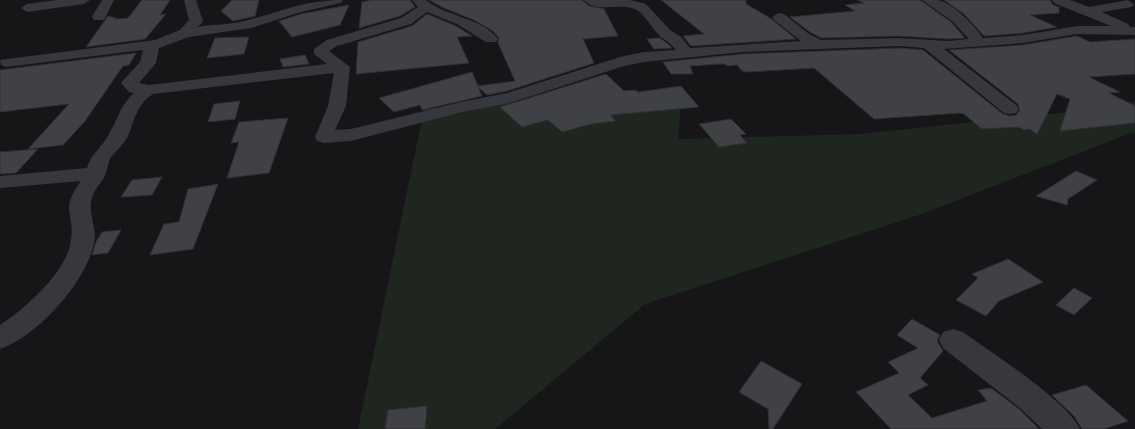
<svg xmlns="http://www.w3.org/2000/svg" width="1135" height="429" viewBox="0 0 1135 429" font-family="'Sofia Sans Condensed',sans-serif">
<rect width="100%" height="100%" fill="#161618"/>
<path fill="#1e261f" d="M682,97L678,139L860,134L1070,112L1135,101V134L1131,133L919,215L645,304L495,429H358L424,109L528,102Z"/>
<g fill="#404145" stroke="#303034">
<path d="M142,0H170L160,15L166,14L145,39L86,47L108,16L118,19L128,18Z"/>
<path d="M232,0H259L255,16L233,21L221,11Z"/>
<path d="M372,0H410L415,7L400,16L359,28L362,2Z"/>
<path d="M429,0H582L589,6L604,9L618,36L583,39L594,63L507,91L487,95L478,87L482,96L422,110L420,105L394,112L379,98L472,72L478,86L515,81L498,43L499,38L493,31L474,20L444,8Z"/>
<path d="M661,0H746V4L770,18L796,39L691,46L683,36L704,34Z"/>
<path d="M857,0H920L951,22L965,38L948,39L899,36L821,38L810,32L790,17L855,11L845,5L864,3Z"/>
<path d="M944,0H1050L1053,5L1059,7V13L1030,15L1057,27L1023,33L984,36L964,14Z"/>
<path d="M349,5L340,25L292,37L279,21L301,14Z"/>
<path d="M427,14L456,26L472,36L457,37L469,63L356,74L358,42L412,26Z"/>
<path d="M1077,36L1090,42L1135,39V74L1089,77L1120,92L1109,93L1135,106V123L1060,131L1070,99L1057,94L1037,134L1029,129L1024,130L1019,127L982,129L964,114L960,113L874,119L814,68L748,72L742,71L737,65L727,66L725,64H719L690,66L693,74H671L663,62L743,54L899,48L923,50L1003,114L1010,116L1016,115L1020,110L1018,104L949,50L1023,45Z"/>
<path d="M249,37L244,54L207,58L215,38Z"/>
<path d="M660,38L668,44L672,48L654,49L647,39Z"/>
<path d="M136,53L129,65L123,66L85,121L63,145L28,149L69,104L0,112V70Z"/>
<path d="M305,55L309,64L283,67L280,59Z"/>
<path d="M606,74L624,91L635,90L638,92L681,86L699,107L611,115L615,121L591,124L562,132L548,120L522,127L500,107Z"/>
<path d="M240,101L235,119L208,122L214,104Z"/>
<path d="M288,118L269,173L227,178L239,142L231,143L239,122Z"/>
<path d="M731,119L746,134L740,135L747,143L719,147L699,124Z"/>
<path d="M38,149L16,173L0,174V152Z"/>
<path d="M1076,171L1097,180L1068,199L1067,205L1036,196Z"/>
<path d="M162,177L152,195L121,197L132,180Z"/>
<path d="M218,184L193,249L150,255L164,224L179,222L188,189Z"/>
<path d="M121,230L108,253L92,255L96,242L102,232Z"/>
<path d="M1008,259L1043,282L999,301L986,316L956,300L978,278L972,274Z"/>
<path d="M1074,288L1092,298L1074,315L1056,305Z"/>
<path d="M912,319L940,335L937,341L943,351L920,378L928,385L908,395L932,418L987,401L978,390L991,388L1019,409L1039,429H891L856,392L899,373L888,362L918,348L897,335Z"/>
<path d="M761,361L802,384L773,429H769L768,409L739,392Z"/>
<path d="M1086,385L1128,421L1104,429H1082L1074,416L1052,395Z"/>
<path d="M427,406L425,429H385L388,410Z"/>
</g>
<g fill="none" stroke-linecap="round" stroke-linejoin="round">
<g fill="#37383d" fill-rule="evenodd">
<path d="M57,0H90L84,4L27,12L21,8L27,4Z"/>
<path d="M102,0H114L104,20H94L92,17Z"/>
<path d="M184,0H196L203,21L198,27C215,24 232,25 248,20C284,11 305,0 343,0L341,3L301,12L251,28L189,37L159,48L156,63L139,83L149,85L327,64L314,54V49L327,40L401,18L418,7L412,0H426C444,16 483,18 498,39L496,42H486L457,24L427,12L411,24L337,46L329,51L350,67L346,106L335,130L351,129L461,102L507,93L620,57L644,52L676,50C671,44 667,41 661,37C652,29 647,17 637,10C622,1 597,15 584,0H630L646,4L670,30L681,37L690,48L801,41L774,20L772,17L779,13L784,14L809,34L821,40L899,38L948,41L969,39L952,21L922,0C927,0 933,0 938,0C953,3 975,26 983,38L1023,35L1077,26H1111L1054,3L1052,0H1070L1089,7L1128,0L1134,4L1132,7L1102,12L1128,24L1130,27H1135V35L1077,34L1023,43L944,49L1016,105L1019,109L1016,113L1010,114L1004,113L924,48L899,46L743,52L644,62L624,66L510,103L462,112L351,141L324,143L317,141L315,137L328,106L334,73L153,94C137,104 135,119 128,136C124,144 117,150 111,157C108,162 108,169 105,175C102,183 94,189 92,198C87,213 98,228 94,243C87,281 37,337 0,349V325C26,308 67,272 71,240C75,212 59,211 81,181L0,188V176L87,168C91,154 101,148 108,136C117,121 120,105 134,93L129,92L121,83L140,62L143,50L6,67L1,65L0,60L155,40L180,30L189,20Z"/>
<path d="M953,329L963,332C992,353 1066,400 1080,429H1042L1020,408L943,348L939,340L943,332Z"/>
</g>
</g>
</svg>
